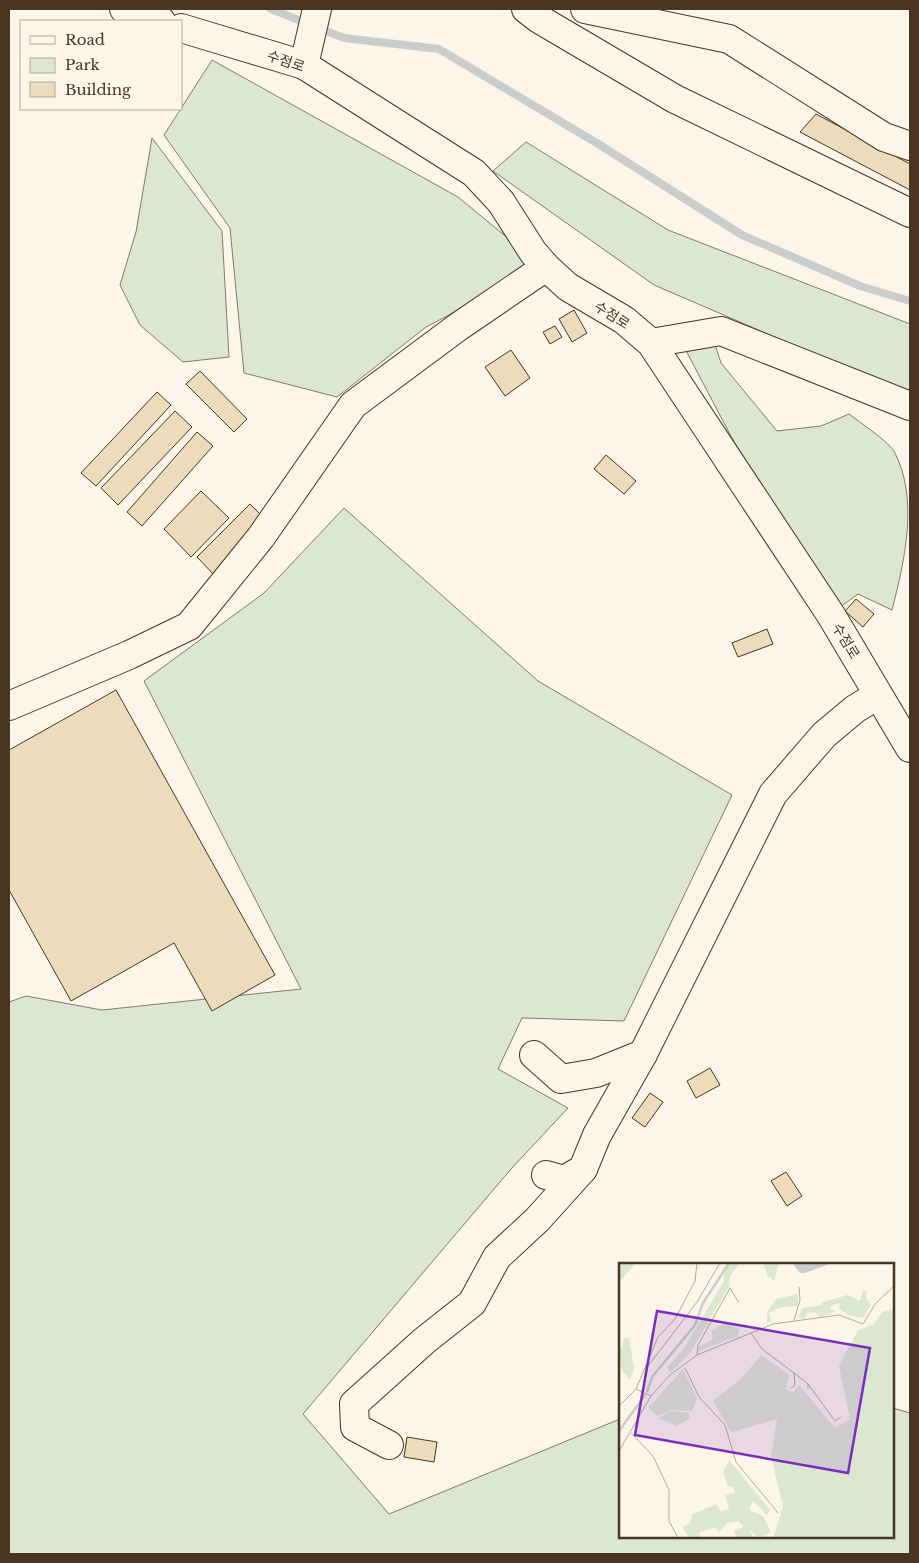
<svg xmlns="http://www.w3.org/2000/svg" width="919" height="1563" viewBox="0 0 919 1563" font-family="'Libre Baskerville','Noto Sans KR',serif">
<rect width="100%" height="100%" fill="#fbf6e9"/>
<g fill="#dce7d0" stroke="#887966">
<path d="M212,60L458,197L532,258L514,281L426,327L337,397L244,373L230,228L164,135Z"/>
<path d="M152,138L222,231L229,357L183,362L140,325L120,285L136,232Z"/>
<path d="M526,142L668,230L910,324V391L812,353L654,285L493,171Z"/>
<path d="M713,338L721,363L777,431L821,426L849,414C862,424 885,439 894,451C919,498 905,559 892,610L858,594L836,610L733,440L682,343Z"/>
<path d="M344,508L538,681L732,795L624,1021L522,1018L498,1069L568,1108L511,1169L303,1414L389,1514L620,1419V1537H893V1408L910,1413V1554H9V1002L26,996L102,1010L301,989L144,681L264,593Z"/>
</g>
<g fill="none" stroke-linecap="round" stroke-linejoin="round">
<path stroke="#c9cecd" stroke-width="8" d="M271,9L344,38L439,49L600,145L742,235L860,286L910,301"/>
</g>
<g fill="#ecdcbc" stroke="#4a3520">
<path d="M816,114L910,164V190L800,132Z"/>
<path d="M574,310L587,333L572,342L559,319Z"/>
<path d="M555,326L562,337L550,344L543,332Z"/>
<path d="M511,350L530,378L505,396L485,367Z"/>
<path d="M200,371L247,419L234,432L186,384Z"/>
<path d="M157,392L171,405L96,486L81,473Z"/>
<path d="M175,411L192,427L118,505L101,488Z"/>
<path d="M197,432L213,446L142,526L127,512Z"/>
<path d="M606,455L636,481L624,494L594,469Z"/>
<path d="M201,491L229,518L191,557L164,529Z"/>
<path d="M250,504L267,521L214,575L197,557Z"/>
<path d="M856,599L874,614L863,627L845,611Z"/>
<path d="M767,629L773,644L738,657L732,643Z"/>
<path d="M116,690L275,975L212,1011L174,943L71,1001L9,890V750Z"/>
<path d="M710,1068L720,1085L696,1098L687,1081Z"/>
<path d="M650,1093L663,1102L645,1127L632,1118Z"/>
<path d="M786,1172L802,1196L787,1206L771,1181Z"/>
<path d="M407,1437L437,1442L434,1462L404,1457Z"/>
</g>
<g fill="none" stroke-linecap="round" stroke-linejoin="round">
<g stroke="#4a3520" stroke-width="30">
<g id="minor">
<path d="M124,9L161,21"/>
<path d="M526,9L539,19L675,99L910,213"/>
<path d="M585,9L729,39L884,137L910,146"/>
<path d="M181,28L304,65"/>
<path d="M651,343L721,331L910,406"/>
<path d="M9,706L129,655L189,626L261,537L353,405L458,327L546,267"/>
<path d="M534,1055L561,1079L596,1073L643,1054L773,794L824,735L855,709L878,695"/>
<path d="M546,1175L564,1180L583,1169L597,1135L643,1054"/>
<path d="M389,1445L355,1427L354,1404L424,1341L472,1303L497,1257L537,1220L583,1169"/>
</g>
</g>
<g stroke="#4a3520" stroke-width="30">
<path id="major" d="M317,9L304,65L474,173L501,202L533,252L546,267L568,287L624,320L651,343L831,615L910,748"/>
</g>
<use href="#minor" stroke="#fbf6e9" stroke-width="28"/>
<use href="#major" stroke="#fbf6e9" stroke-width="28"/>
</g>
<g text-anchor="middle" stroke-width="4" stroke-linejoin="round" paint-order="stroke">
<g font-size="14" fill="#4a3520" stroke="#fbf6e9">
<text transform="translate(286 61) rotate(19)" y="5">수점로</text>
<text transform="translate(612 315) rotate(32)" y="5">수점로</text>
<text transform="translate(846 641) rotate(59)" y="5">수점로</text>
</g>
</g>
<g transform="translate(619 1263)">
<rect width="275" height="275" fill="#fbf6e9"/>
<path d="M0,0H16L0,20ZM110,0H121L111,13L110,24L71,90L51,110L48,104L64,87L105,18V10ZM145,0H160L155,18L148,12ZM244,27L248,28L247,35L252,42L244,55L229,52L220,46L221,40L212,43L211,46L217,48L202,54L195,49L188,50L186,56L179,54L184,45L204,42L202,40L228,32L241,38ZM179,31V43L162,44L150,50L153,59L148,60V49L157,36ZM275,46V275H154L164,244L152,193L158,156L112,169L94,138L122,116L142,92L170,112L167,126L174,130L180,122L216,165L231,156L220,103L239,67L254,62L263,49ZM107,60L120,66L119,73L79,88V84L93,77V67ZM6,75H10L15,106L11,117L3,107L0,90ZM64,106L78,136L73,148L53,147L39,153L29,145ZM53,148L70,150V156L58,163L39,155ZM110,197L151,247L148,252L134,238L130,247L144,253L152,269L140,275L131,267L134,275H117L115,267L124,264L120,258L108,260L100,269L96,265L81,269L80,275H71L63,264L70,261L74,251L97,241L101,248L110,246L106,232L116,230L115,224L109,223L104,209Z" fill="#dce7d0"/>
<path d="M173,0H213L186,10H181Z" fill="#c9cecd"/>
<path fill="none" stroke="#c9cecd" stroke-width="2.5" d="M28,129L33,114L76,62L84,40L110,0M0,168L26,132"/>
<path fill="none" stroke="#b4a999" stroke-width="1" d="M175,57L181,37L180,24M132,70L143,86L175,110L176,122L172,125M78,92L79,82L111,25L120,40M29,103L78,39L101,0M66,105L80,134L106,162L117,199L159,250M175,110L189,121V126M189,121L216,158L222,154M17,126L39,74L56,56L76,18L78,0M0,143L17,126L32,133L51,112L78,92L154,61L220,52L244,61L256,41L275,23M12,170L34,193L50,227V258L59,275M0,188L32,133"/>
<path fill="#7b2cbf" fill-opacity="0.15" stroke="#7b2cbf" stroke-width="2.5" d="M38,48L251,85L229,210L16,172Z"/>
<rect width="275" height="275" fill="none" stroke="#4a3520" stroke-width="2.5"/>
</g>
<rect width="919" height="1563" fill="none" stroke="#4a3520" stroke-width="20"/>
<rect x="20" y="20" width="162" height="90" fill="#fbf6e9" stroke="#b4a999"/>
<rect x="30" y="36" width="25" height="8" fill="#fbf6e9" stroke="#b4a999"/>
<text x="65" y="45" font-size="15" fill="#4a3520">Road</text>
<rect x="30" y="58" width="25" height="15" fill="#dce7d0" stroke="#b4a999"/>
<text x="65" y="70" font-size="15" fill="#4a3520">Park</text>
<rect x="30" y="82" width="25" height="15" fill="#ecdcbc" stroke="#b4a999"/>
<text x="65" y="95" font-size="15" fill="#4a3520">Building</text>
</svg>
